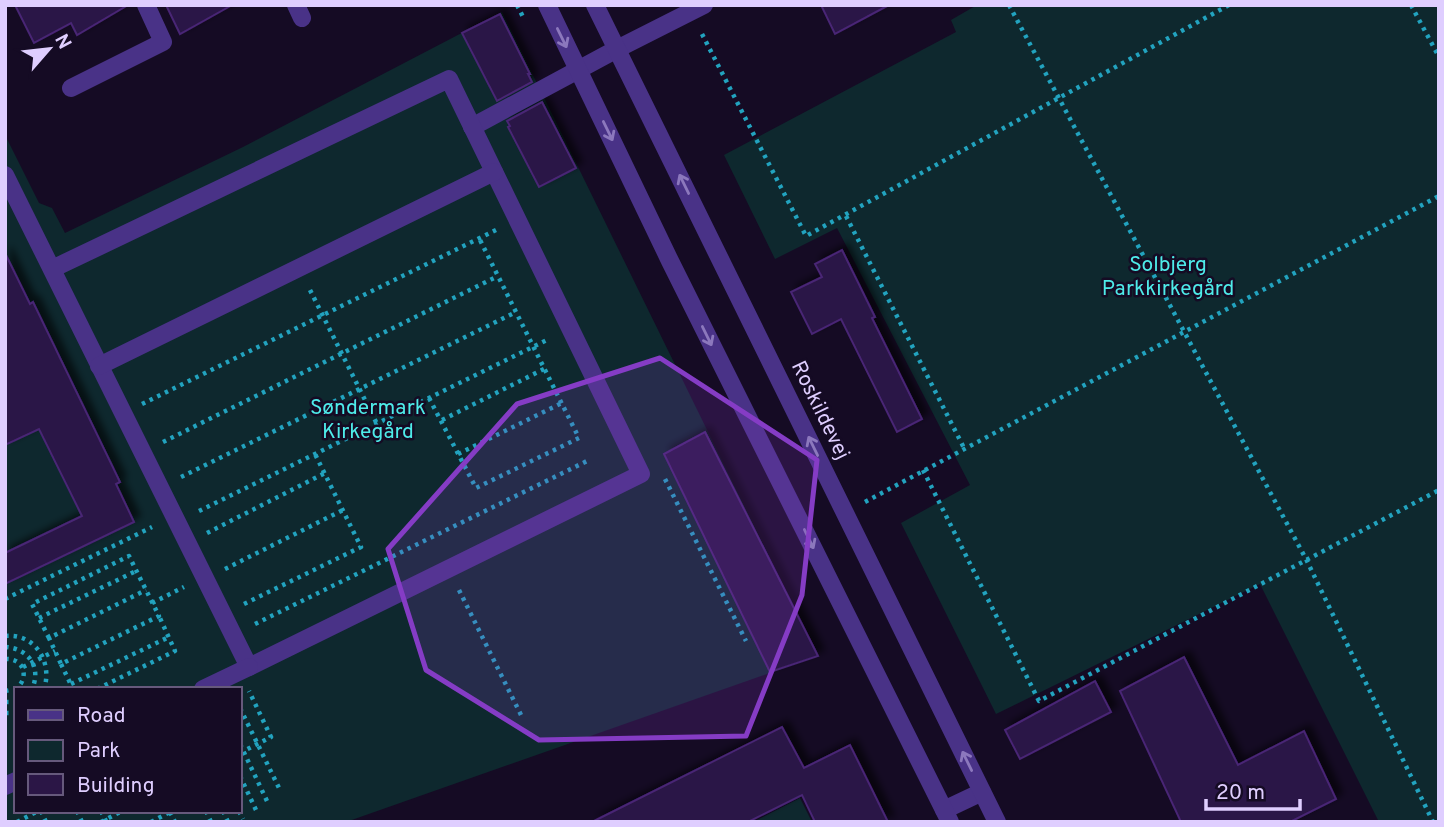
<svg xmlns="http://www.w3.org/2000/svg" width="1444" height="827" viewBox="0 0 1444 827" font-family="Overpass,sans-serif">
<defs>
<filter id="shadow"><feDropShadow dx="6" dy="-6" stdDeviation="3.5" flood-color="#0009"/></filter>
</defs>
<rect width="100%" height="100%" fill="#150b24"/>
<g fill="#0e282e" fill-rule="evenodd">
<path d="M977,5H1439V822H1379L1260,584L996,714L901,523L970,485L837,228L775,259L724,155L956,32L951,20Z"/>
<path d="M502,12L818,656L346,822H5V135L39,203L52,208L65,233L243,147ZM16,689H240V811H16Z"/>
<path d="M800,798L812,822H756L755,821Z"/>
</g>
<g fill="#2b1646" stroke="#482575" stroke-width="2" filter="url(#shadow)">
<path d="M15,5H128L77,35L71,23L34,43Z"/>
<path d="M166,5H232L180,34Z"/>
<path d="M821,5H889L835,34Z"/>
<path d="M500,14L530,74H528L532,82L497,101L462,33Z"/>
<path d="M542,102L576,168L539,187L508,127L510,126L507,121Z"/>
<path d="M842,250L875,317L872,318L922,419L897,432L841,319L812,334L791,292L822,277L815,264Z"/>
<path d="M5,253L30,304L33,302L120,482L116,484L134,522L5,584V553L82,516L39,429L5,445Z"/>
<path d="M705,432L818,656L770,672L664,454Z"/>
<path d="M1184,657L1238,765L1304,731L1336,799L1290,822H1181L1120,691Z"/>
<path d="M1095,681L1111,712L1020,759L1005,730Z"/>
<path d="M782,727L804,768L850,745L888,822H815L802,795L748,822H592Z"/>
</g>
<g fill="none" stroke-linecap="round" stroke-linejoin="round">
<g stroke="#22a3bf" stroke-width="4.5" stroke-dasharray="3.5 5" stroke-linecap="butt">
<path d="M517,5L523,17"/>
<path d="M1009,5L1307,561L1433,822"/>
<path d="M1411,5L1439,57"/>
<path d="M702,34L806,236L1229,5"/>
<path d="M846,216L964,448"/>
<path d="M310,290L377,424"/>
<path d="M429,398L476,488L579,438L479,238"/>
<path d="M142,404L496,230"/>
<path d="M442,420L544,369"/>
<path d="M163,442L498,276"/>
<path d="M458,454L562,403"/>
<path d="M923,470L1039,701L1439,490"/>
<path d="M181,477L516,312"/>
<path d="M665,479L746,641"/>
<path d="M865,502L1439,196"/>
<path d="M199,511L549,339"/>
<path d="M207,533L325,473"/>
<path d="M225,569L343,510"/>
<path d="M459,590L521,715"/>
<path d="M5,599L152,527"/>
<path d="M152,603L184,587"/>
<path d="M244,604L361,547L315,454"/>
<path d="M39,618L136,571"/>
<path d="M255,624L587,461"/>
<path d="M5,636C35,633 53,662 44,689"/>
<path d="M49,638L32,604L129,556L159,616L61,664L49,638L146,590"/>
<path d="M5,647C28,648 42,667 32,689"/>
<path d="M5,659C24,658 30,677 16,689"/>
<path d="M61,664L73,689"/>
<path d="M23,667L55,651"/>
<path d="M71,684L169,637"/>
<path d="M97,689L175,651L159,616"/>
<path d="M5,691L16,689"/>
<path d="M5,702H16"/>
<path d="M240,708L280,790"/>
<path d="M5,713H16"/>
<path d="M240,744L267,801"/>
<path d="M240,753L271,737L249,691"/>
<path d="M240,776L256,810"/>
<path d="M41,811L46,822"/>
<path d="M77,811L82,822"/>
<path d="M101,811L106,821"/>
<path d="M206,811L211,822"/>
<path d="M223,811L228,822"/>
<path d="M239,811L243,819"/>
<path d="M170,812L175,822"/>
<path d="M17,822L38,811"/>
<path d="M101,822L122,811"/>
<path d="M151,822L170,812"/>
</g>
<g stroke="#493287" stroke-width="18">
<path d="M296,5L302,18"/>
<path d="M617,49L704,5"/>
<path d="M472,127L578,70"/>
<path d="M5,175L249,667L641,474L449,79L52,269"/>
<path d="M99,366L494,172"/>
<path d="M203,689L249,667"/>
<path d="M5,786L16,781"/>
</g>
<g stroke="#493287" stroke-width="18">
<path d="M578,70L617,49"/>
<path d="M71,88L163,42L146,5"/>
<path d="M944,810L982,792"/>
</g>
<g stroke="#493287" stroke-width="18">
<path d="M547,5L670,261L950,822"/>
<path d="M595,5L997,822"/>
</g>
</g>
<defs><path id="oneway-shaft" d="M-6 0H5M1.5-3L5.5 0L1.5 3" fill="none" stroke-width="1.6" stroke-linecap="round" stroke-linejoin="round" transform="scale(1.75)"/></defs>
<g stroke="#8c78bd">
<use href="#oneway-shaft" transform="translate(562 38) rotate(64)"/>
<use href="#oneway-shaft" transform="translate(608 131) rotate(64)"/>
<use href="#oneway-shaft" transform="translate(684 184) rotate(-116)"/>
<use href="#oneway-shaft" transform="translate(707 336) rotate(64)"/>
<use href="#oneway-shaft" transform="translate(813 446) rotate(-116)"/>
<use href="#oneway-shaft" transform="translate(809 539) rotate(64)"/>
<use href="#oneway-shaft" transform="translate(967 761) rotate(-116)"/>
</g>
<path fill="#853cc5" fill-opacity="0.2" stroke="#853cc5" stroke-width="5" stroke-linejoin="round" d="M660,358L817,460L802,595L746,736L539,740L426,670L388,549L517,404Z"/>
<g text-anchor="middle" stroke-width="5" stroke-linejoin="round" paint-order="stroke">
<g font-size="21" fill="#4eebe9" stroke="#150b24">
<text x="1168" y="271">Solbjerg<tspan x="1168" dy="24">Parkkirkegård</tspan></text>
<text x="368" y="414">Søndermark<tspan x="368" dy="24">Kirkegård</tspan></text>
</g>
<g font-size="21" fill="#dfceff" stroke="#150b24">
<text transform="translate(821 410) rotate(64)" y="7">Roskildevej</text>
</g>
</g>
<rect width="1444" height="827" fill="none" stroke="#dfceff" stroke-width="14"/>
<rect x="14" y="687" width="228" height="126" fill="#150b24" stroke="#66597c" stroke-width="2"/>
<rect x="28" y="710" width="35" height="10" fill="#493287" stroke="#66597c" stroke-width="2"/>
<text x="77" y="722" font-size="21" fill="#dfceff">Road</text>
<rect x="28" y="740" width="35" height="21" fill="#0e282e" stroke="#66597c" stroke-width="2"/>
<text x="77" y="757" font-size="21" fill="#dfceff">Park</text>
<rect x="28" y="774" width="35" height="21" fill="#2b1646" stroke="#66597c" stroke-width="2"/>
<text x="77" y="792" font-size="21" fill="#dfceff">Building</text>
<g transform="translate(49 49) rotate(62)" stroke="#150b24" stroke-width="5" paint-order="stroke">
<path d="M0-5L12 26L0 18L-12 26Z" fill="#dfceff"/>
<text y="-10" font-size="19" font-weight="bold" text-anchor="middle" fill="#dfceff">N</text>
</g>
<path d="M1206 799v10h94v-10" fill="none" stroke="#dfceff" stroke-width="3.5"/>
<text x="1216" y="799" font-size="21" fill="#dfceff" stroke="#150b24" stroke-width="5" paint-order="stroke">20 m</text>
</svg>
